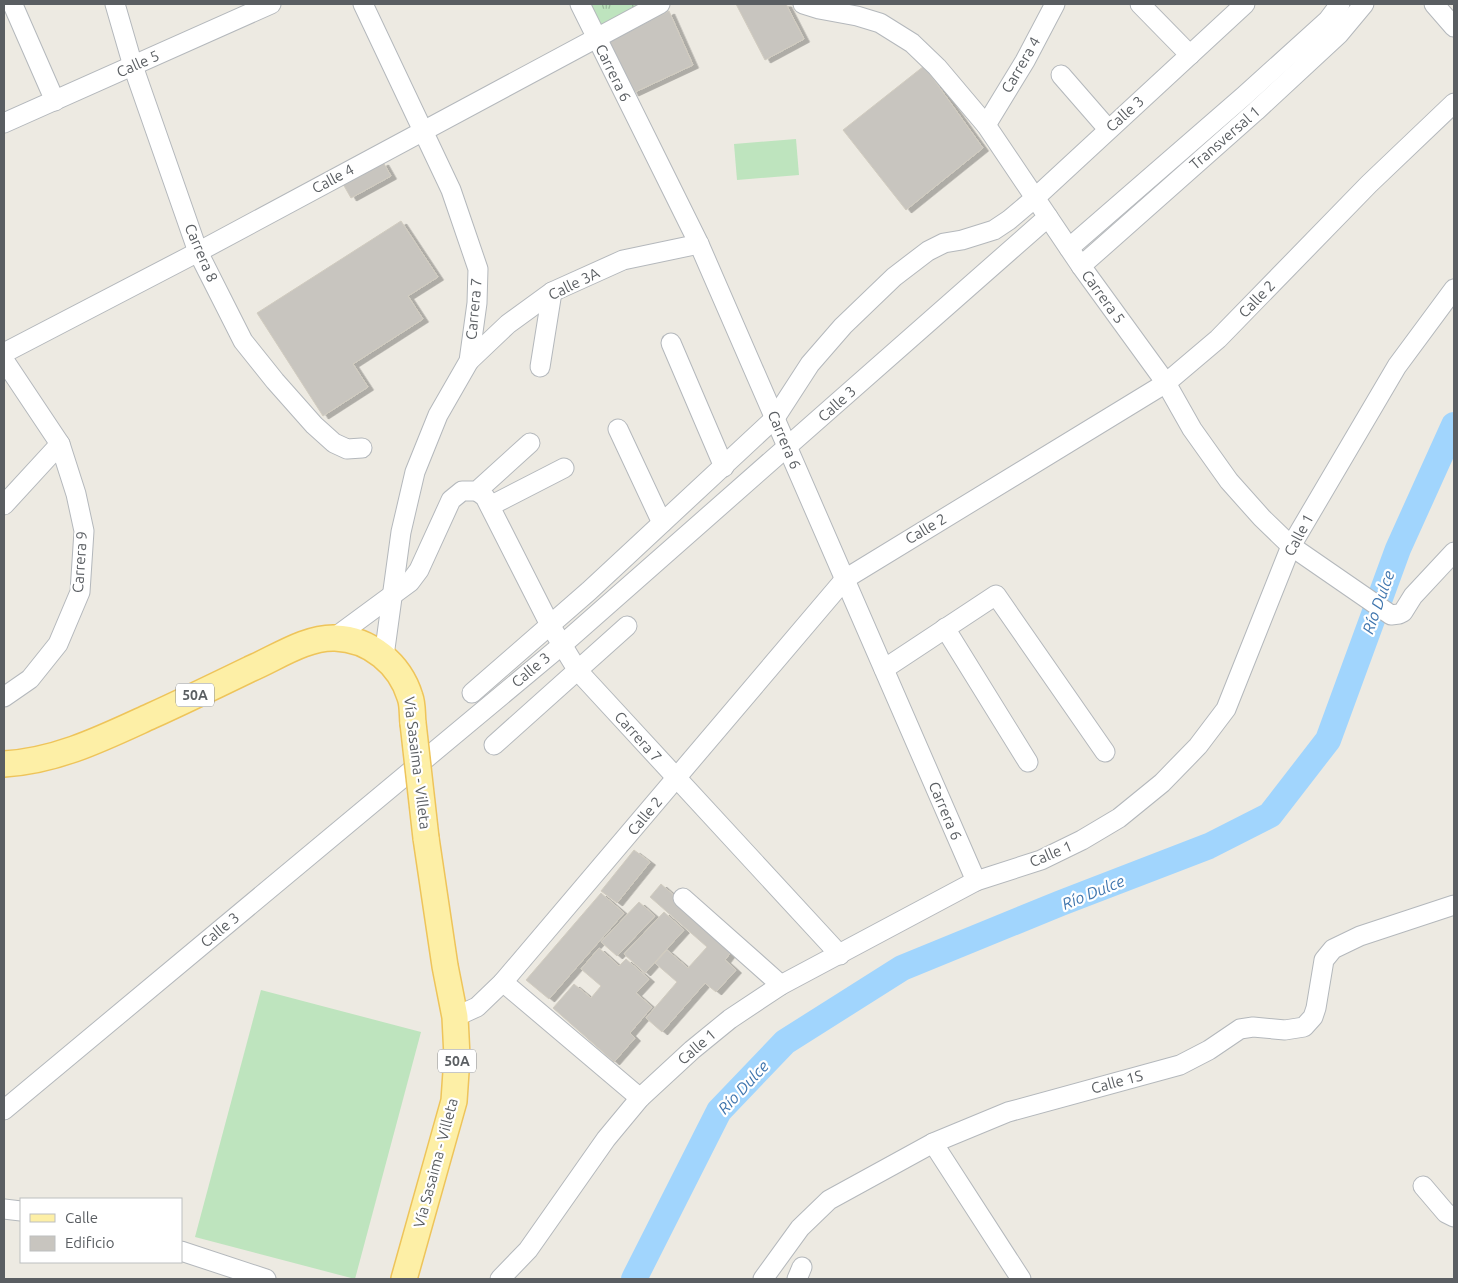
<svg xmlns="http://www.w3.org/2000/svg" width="1458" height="1283" viewBox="0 0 1458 1283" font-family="Ubuntu,sans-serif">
<defs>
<pattern id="park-tufts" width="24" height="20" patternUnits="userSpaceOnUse" patternTransform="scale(1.25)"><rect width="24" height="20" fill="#bee4be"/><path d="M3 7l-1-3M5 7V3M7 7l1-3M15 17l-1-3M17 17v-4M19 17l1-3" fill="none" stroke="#9dbc9e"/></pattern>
<filter id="shadow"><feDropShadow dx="5.5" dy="3" stdDeviation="0" flood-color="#0004"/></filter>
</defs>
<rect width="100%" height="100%" fill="#edeae2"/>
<path fill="url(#park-tufts)" d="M580,4H660L596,38Z"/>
<g fill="#bee4be">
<path d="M796,139L799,175L737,180L734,144Z"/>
<path d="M261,990L421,1032L355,1279L195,1237Z"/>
</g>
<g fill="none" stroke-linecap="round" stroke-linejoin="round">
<path stroke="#a1d5fd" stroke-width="26" d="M634,1279L719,1111L785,1042L902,968L1061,903L1209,846L1270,815L1328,740L1398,549L1454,425"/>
</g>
<g fill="#c8c5bf" stroke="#d1ccc0" filter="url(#shadow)">
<path d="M736,4H786L804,39L765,60Z"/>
<path d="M669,11L693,65L633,93L609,42Z"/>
<path d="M924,66L983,148L906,210L843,130Z"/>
<path d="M383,162L391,176L351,198L343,184Z"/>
<path d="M401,221L438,277L408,296L423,319L353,364L368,387L323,416L257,313Z"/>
<path d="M634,850L650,862L617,903L601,891Z"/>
<path d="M661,884L734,948L725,960L736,970L716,992L705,983L662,1032L646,1018L677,982L655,963L667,950L688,968L707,947L650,897Z"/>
<path d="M601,893L624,913L549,999L526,980Z"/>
<path d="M639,902L655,916L617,956L601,942Z"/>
<path d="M664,912L684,930L645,973L624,954Z"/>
<path d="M599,948L619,966L626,959L649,979L636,993L652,1007L630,1033L635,1038L614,1062L553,1008L574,984L591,998L601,986L581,969Z"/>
</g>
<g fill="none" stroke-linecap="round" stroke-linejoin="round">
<g stroke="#b4b8bc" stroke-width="21">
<g id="minor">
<path d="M115,4L133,66L198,252L243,341L275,381L314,425L334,443L347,449L362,448"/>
<path d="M363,4L451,190L478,269L477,303L469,361L438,415L415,472L401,532L384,656"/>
<path d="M580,4L699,244L976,881"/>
<path d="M803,4L819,9L857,16L880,23L912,43L937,67L986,125L1081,266L1166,383L1192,429L1229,481L1262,518L1291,546L1391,615L1399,614L1403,612L1413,596L1454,552"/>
<path d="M1140,4L1190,55"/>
<path d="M1434,4L1454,27"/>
<path d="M13,5L55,101"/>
<path d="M1061,75L1108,129"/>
<path d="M4,123L271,4"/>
<path d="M986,125L1025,61L1055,4"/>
<path d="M1069,248L1244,96L1328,20L1340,4"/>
<path d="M1081,266L1256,111L1339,34L1364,4"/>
<path d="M671,343L724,467"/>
<path d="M4,353L198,252L660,4"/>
<path d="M4,360L60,444L76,494L84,531L80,592L58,644L30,679L4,697"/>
<path d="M469,361L508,324L552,292L623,260L699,244"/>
<path d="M540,367L552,292"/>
<path d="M618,429L662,523"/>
<path d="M477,491L485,497L550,625L578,671L840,955"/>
<path d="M4,505L60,444"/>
<path d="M490,506L564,468"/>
<path d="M945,628L1028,762"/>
<path d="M334,638L410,582L419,570L451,500L462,491H477L530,443"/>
<path d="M884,669L996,595L1105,752"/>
<path d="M472,693L589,591L775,418L810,364L843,326L894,277L928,251L944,243L962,240L994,230L1009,220L1035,198L1245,4"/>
<path d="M494,745L627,626"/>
<path d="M683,898L781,985"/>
<path d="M503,982L640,1098"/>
<path d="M455,1017L477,1007L503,982L845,579L1166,383L1218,339L1369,184L1454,103"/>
<path d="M4,1110L562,645L1048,217"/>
<path d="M933,1143L1021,1279"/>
<path d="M1423,1186L1446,1213L1454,1217"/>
<path d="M4,1209L21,1211"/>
<path d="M181,1251L266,1279"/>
<path d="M500,1279L528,1250L606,1139L640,1098L692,1050L730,1019L781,985L976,881L1041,860L1082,840L1119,818L1162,783L1198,746L1226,709L1291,546L1397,366L1454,289"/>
<path d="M763,1279L800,1228L829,1200L933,1143L1008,1112L1180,1065L1209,1050L1240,1029L1253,1027L1285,1030L1304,1027L1313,1017L1316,1008L1324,960L1333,949L1360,936L1454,905"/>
<path d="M797,1279L802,1267"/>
</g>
</g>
<g stroke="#eec45a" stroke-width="28">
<g id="major">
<path d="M4,764C57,761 103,738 151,716C184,701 217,685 250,669C276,658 306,637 335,638C370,639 400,664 410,697C413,705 412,715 413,723"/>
<path d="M404,1279L454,1101L457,1057L455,1017L445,966L426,838"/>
</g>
</g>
<use href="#minor" stroke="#fff" stroke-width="19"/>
<use href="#major" stroke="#fdefa6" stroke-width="25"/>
<g stroke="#eec45a" stroke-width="28" stroke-linecap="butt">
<path id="major-bridge" d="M413,723L426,838"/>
</g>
<use href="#major-bridge" stroke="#fdefa6" stroke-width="25"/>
</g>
<g text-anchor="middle" stroke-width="4.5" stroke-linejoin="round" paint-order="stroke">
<g fill="#fff" stroke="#8c8e91" stroke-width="1">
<rect x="176" y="683.5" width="38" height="23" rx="4"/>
<rect x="438" y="1049.5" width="38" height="23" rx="4"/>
</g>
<g font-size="14" font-weight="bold" fill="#5a5e62">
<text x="195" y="700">50A</text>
<text x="457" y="1066">50A</text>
</g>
<g font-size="15" fill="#5a5e62" stroke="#fff">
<text transform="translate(138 64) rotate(-24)" y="5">Calle 5</text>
<text transform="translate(1021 65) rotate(-60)" y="5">Carrera 4</text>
<text transform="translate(613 73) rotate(64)" y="5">Carrera 6</text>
<text transform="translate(1125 114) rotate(-42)" y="5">Calle 3</text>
<text transform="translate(1225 138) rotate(-41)" y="5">Transversal 1</text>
<text transform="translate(333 179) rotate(-28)" y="5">Calle 4</text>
<text transform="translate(201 253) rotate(67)" y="5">Carrera 8</text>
<text transform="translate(574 284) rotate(-26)" y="5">Calle 3A</text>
<text transform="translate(1103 297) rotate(54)" y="5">Carrera 5</text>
<text transform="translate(1257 299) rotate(-46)" y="5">Calle 2</text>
<text transform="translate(474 309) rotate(-85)" y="5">Carrera 7</text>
<text transform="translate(837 404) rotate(-42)" y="5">Calle 3</text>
<text transform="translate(784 440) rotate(67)" y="5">Carrera 6</text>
<text transform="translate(926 529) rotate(-31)" y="5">Calle 2</text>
<text transform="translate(1299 535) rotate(-62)" y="5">Calle 1</text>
<text transform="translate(80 562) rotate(-86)" y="5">Carrera 9</text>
<text transform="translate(531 670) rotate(-40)" y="5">Calle 3</text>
<text transform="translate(638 737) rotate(48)" y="5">Carrera 7</text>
<text transform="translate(417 763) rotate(83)" y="5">Vía Sasaima - Villeta</text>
<text transform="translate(945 811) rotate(67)" y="5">Carrera 6</text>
<text transform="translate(645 816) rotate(-50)" y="5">Calle 2</text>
<text transform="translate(1051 854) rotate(-23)" y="5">Calle 1</text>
<text transform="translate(220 930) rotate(-40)" y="5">Calle 3</text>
<text transform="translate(697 1047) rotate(-41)" y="5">Calle 1</text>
<text transform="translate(1117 1082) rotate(-15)" y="5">Calle 1S</text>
<text transform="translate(436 1163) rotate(-75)" y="5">Vía Sasaima - Villeta</text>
</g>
<g font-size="16" font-style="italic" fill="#4076ae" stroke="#fff">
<text transform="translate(1378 602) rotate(-70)" y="6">Río Dulce</text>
<text transform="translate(1093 892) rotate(-22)" y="6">Río Dulce</text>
<text transform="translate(743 1087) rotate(-47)" y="6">Río Dulce</text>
</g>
</g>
<rect width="1458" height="1283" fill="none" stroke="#5a5e62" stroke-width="10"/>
<rect x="20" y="1198" width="162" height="65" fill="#ffffff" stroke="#bdbfc0"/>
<rect x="30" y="1214" width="25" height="8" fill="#fdefa6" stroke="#bdbfc0"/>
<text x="65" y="1223" font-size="15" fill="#5a5e62">Calle</text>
<rect x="30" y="1236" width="25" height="15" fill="#c8c5bf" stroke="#bdbfc0"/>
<text x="65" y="1248" font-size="15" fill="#5a5e62">Edificio</text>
</svg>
